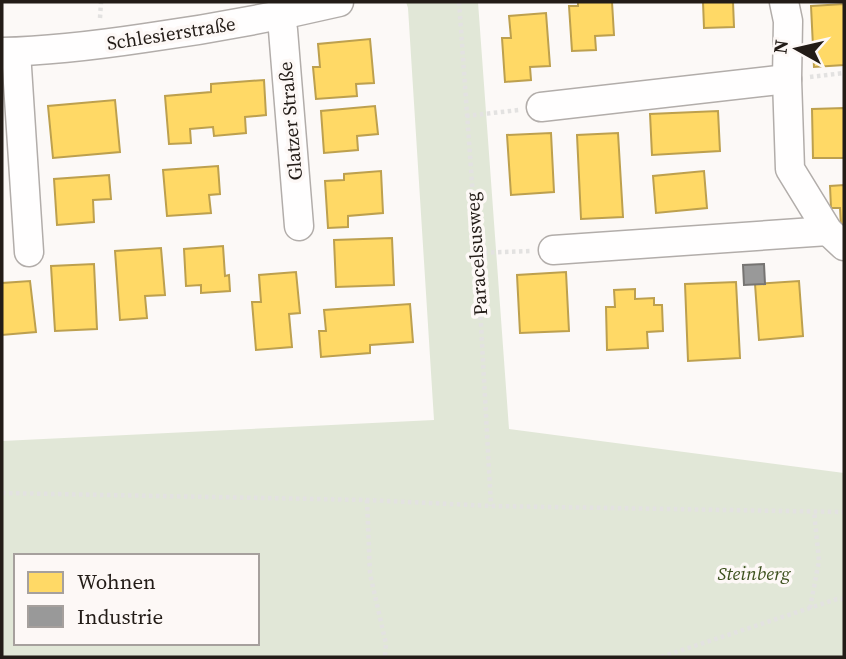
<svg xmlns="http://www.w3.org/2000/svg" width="846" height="659" viewBox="0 0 846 659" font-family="'Source Serif 4',serif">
<rect width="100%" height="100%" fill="#fcf9f7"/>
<path fill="#e1e7d7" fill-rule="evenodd" d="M406,2H478L509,429L844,473V657H2V441L434,420L408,8ZM16,556H257V643H16Z"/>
<g fill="#ffd966" stroke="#bda04e" stroke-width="2">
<path d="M578,2H612L614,35L595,36L596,50L572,51L569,6H578Z"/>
<path d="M703,2H733L734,27L704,28Z"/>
<path d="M844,4V65L814,67L811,6Z"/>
<path d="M546,13L550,66L530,67L531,80L505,82L502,38H511L509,16Z"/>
<path d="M370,39L374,83L356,84L357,96L316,99L313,67H320L318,44Z"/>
<path d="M264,80L266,115L245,117L246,133L214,136L213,127L190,129L191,143L169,144L165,96L211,92V84Z"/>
<path d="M115,100L120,152L53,158L48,106Z"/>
<path d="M375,106L378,134L357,136L358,150L324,153L321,111Z"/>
<path d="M844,108V158H813L812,109Z"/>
<path d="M718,111L720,151L652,155L650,114Z"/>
<path d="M551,133L554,192L511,195L507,135Z"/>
<path d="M618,133L623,217L581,219L577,135Z"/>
<path d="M218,166L220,194L209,195L211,213L167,216L163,170Z"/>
<path d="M381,171L383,213L348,216V227L328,228L325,181L344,180V174Z"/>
<path d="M704,171L707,208L656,213L653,176Z"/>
<path d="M109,175L111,199L93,200L94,222L57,225L54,179Z"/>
<path d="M844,185V227H841L840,208H831L830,186Z"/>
<path d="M392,238L394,285L336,287L334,240Z"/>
<path d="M223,246L225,276L229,275L230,291L201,293V285L186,286L184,249Z"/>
<path d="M161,248L165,295L145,296L147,318L120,320L115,251Z"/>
<path d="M94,264L97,329L55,331L51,266Z"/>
<path d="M296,272L300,313L289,314L292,347L256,350L252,302H261L259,275Z"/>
<path d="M566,272L569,331L520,333L517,275Z"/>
<path d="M30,281L36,332L2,335V283Z"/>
<path d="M799,281L803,336L759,340L755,284Z"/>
<path d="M736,282L740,358L688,361L685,284Z"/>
<path d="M635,289V299L654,298V305H662L663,331L647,332L648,348L607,350L606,307H615L614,290Z"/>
<path d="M410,304L413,342L370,345V353L321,357L319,331H326L324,310Z"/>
</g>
<path fill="#999" stroke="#767472" stroke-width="2" d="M764,264L765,284L744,285L743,265Z"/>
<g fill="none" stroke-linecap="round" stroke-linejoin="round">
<g stroke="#b2adaa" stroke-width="31">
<g id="minor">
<path d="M784,2L788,21L787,79L790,169L828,231L844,246"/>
<path d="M280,16L283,30L299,226"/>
<path d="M2,52C50,51 98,45 145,38C210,29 275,17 339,2"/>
<path d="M16,52L29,252"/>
<path d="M541,107L787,79"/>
<path d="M553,250L828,231"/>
</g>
</g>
<g stroke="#e3e2e1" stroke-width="4.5" stroke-dasharray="3.5 3.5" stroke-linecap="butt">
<path d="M459,2L477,253L491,506"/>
<path d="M100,18L101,2"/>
<path d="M810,77L844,73"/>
<path d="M466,116L519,110"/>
<path d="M477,253L531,251"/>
<path d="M2,493L367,500L491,506L844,512"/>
<path d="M367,500L370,574L386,644L385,657"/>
<path d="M810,608L819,561L814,511"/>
<path d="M661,657L837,599H844"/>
</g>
<use href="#minor" stroke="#fffefe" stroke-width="28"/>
</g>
<g text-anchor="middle" stroke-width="7" stroke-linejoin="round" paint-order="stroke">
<g font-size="19" fill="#231c17" stroke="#fdf8f6">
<text transform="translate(171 33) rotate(-9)" y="7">Schlesierstraße</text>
<text transform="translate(290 121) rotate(-95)" y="7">Glatzer Straße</text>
<text transform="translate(476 254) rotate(-94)" y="7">Paracelsusweg</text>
</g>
<g font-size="19" font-style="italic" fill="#3c501d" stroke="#fdf8f6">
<text x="754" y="580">Steinberg</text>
</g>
</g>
<rect width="846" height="659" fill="none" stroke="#231c17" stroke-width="7"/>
<rect x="14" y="554" width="245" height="91" fill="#fdf8f6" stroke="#a6a09d" stroke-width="2"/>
<rect x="28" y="572" width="35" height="21" fill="#ffd966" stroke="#a6a09d" stroke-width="2"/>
<text x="77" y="589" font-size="21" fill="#231c17">Wohnen</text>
<rect x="28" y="606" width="35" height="21" fill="#999999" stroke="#a6a09d" stroke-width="2"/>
<text x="77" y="624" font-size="21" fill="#231c17">Industrie</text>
<g transform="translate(797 49) rotate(278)" stroke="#fdf8f6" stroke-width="5" paint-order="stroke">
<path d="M0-5L12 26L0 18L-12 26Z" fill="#231c17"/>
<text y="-10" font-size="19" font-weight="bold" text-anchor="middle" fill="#231c17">N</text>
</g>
</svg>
